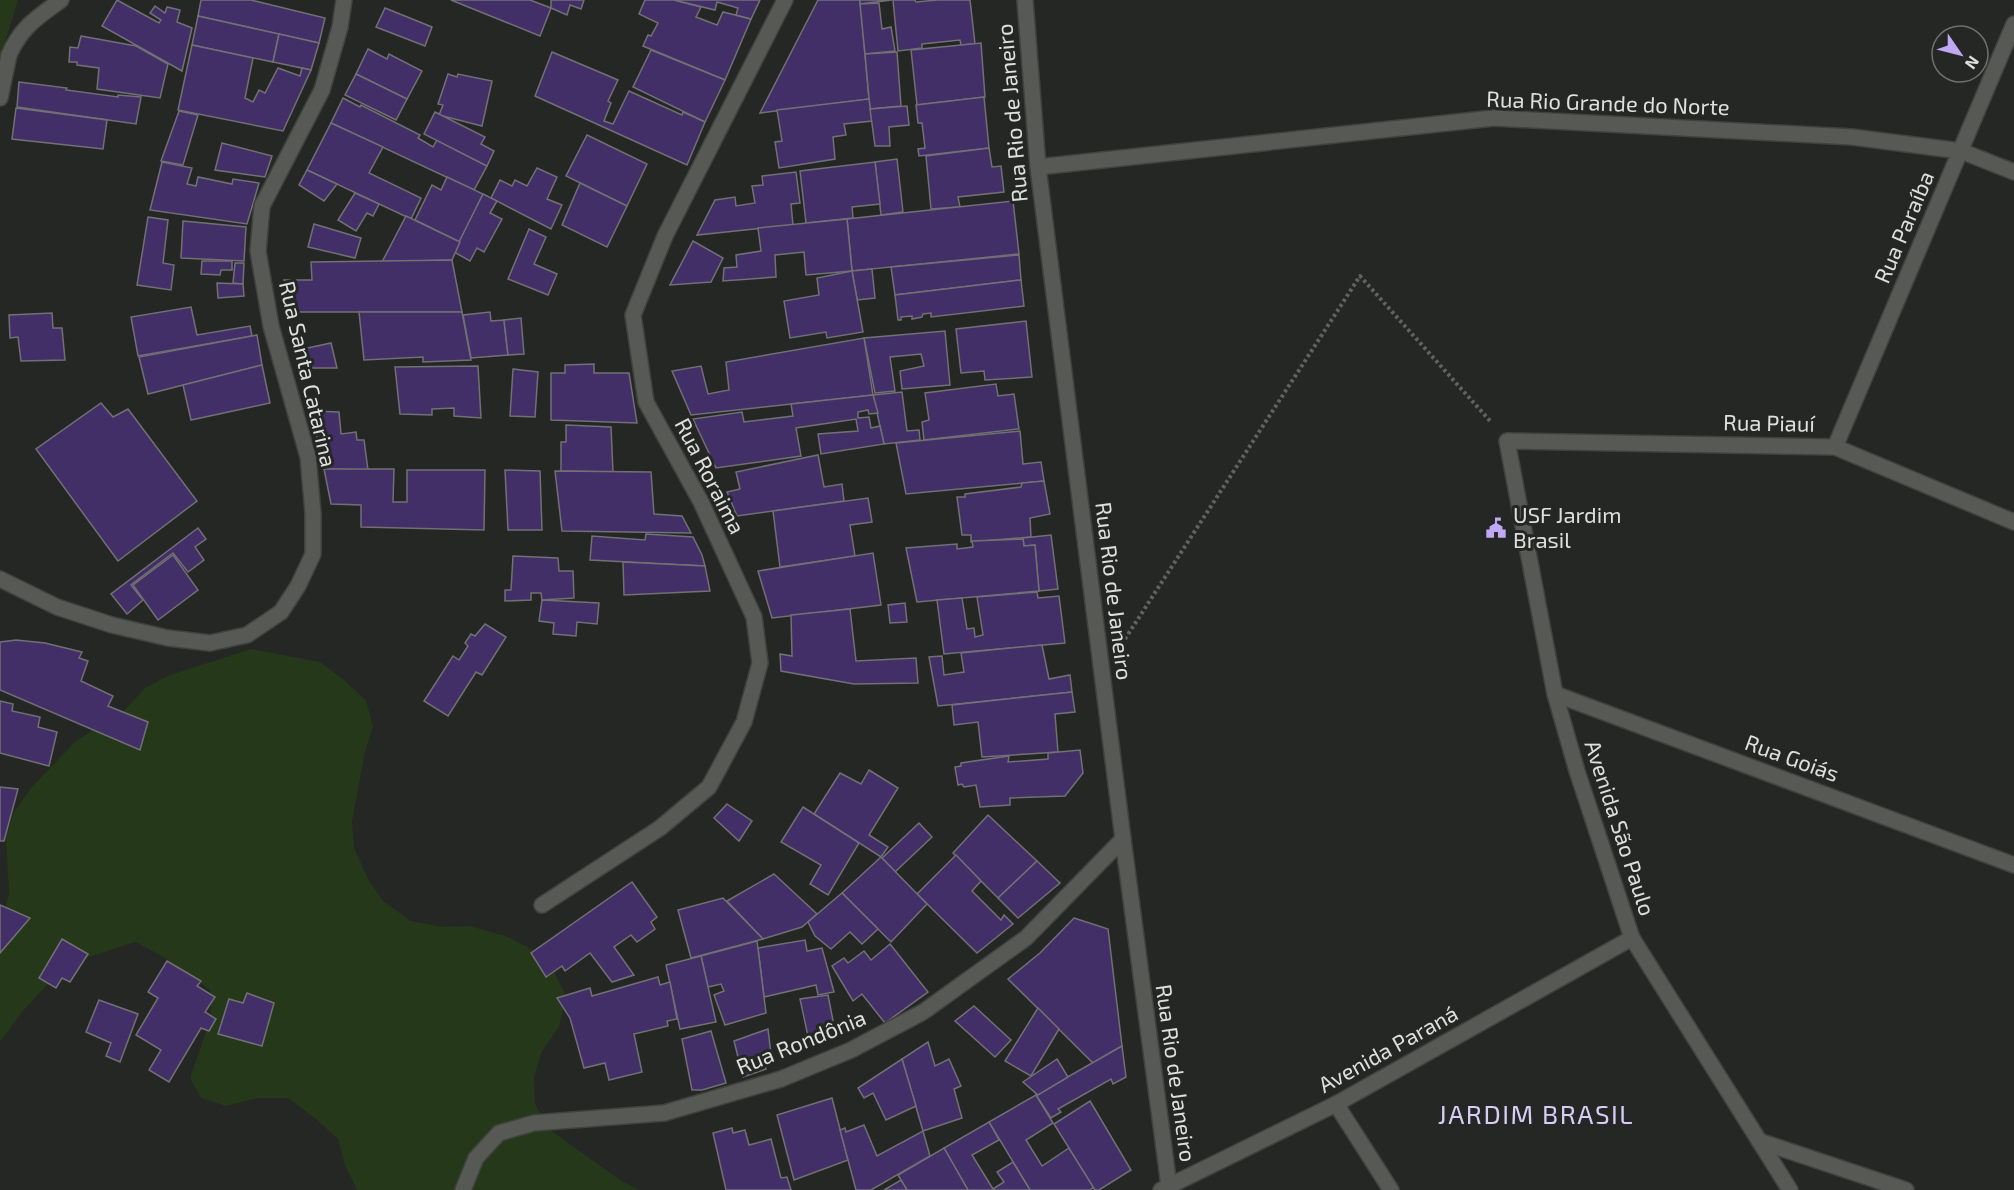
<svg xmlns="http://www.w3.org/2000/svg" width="2014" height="1190" viewBox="0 0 2014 1190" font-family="'Exo 2',sans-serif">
<rect width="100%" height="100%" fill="#242723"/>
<g fill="#253819">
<path d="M0,0H18L0,60Z"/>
<path d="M251,649L320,662L344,680L366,700L373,727L365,752L352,821L354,848L368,879L383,901L411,921L443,927L470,926L505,936L531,949L553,970L566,996L559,1027L542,1051L534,1077L535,1104L549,1129L620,1180L639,1190H357L345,1165L338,1139L316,1119L288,1098H258L226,1106L201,1098L190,1078L211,1017L210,990L162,956L135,942L80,960L45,987L22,1012L0,1042V927L9,893L6,838L14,812L31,788L75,742L97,727L122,713L145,688L170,675Z"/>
</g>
<g fill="#432f67" stroke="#717075" stroke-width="1.5">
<path d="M117,0L159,23L161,20L150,13L155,6L165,13L167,7L180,10L177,22L192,28L182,71L102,26Z"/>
<path d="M201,0H251L325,18L319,43L198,16Z"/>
<path d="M451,0H530L551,8L540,36Z"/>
<path d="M551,0H584L581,9L570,5L567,15L551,8Z"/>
<path d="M645,0H674L701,7L696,17L717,25L723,12L751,19L725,80L643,46L648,35L651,36L658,23L639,14Z"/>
<path d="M674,0H760L751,19L736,15L738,8L717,2L715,10Z"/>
<path d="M818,0H860L869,99L760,113Z"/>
<path d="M860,0H892L860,4Z"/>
<path d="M893,0H915L916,2L937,0H970L975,44L961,45L960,40L922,44V48L898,51Z"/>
<path d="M879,3L882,29L891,27L895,51L865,54L860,4Z"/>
<path d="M385,8L432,27L425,46L376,27Z"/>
<path d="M198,16L279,34L273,62L192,45Z"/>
<path d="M279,34L319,43L311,70L273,62Z"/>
<path d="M81,36L136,46L168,64L160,98L97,89L99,68L77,65V62H69L70,47L78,48Z"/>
<path d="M981,43L985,97L917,105L911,50Z"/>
<path d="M192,45L253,58L245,98L253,102L259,90L265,93L278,68L300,76L302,68L311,70L283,131L178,110Z"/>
<path d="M368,49L387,59L389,54L422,71L407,99L356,74Z"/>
<path d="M651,50L725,80L705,122L633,87Z"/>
<path d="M552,52L618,80L608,101L611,103L604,121L613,124L629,91L682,115L683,112L705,122L687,165L535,96Z"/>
<path d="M897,52L901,106L870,109L865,54Z"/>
<path d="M356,74L407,99L396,120L345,95Z"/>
<path d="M448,74L457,77L458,74L492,81L482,126L439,115L443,105L438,104Z"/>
<path d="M19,82L67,88L66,90L118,97V95L141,97L136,124L17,107Z"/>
<path d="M984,97L989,148L919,156L918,149L925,148L922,123H918L916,105Z"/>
<path d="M343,98L360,107L361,105L420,135L418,138L433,147L437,140L487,166L474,190L331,123Z"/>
<path d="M869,99L872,121L844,124L846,135L833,137L835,159L779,168L775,142L782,141L777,110Z"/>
<path d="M907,106L909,125L889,127L890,146H875L870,109Z"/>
<path d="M16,108L107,120L103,149L12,139Z"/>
<path d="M179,111L198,115L183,165L161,161Z"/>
<path d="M435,112L485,137L481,144L494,151L487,166L424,134Z"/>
<path d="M331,123L383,147L369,173L421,198L411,219L307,170Z"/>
<path d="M587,135L647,164L627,206L566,176Z"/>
<path d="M222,143L272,156L265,177L215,170Z"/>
<path d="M989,148L992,167L1001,166L1004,192L958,197L960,207L931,209L926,156Z"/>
<path d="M897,159L903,212L881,215L875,162Z"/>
<path d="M162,162L192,168L187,184L196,186L198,177L232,184L233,179L259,183L247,224L150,210Z"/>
<path d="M875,162L880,204L852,207L853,218L806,223L800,171Z"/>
<path d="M537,168L557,177L547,199L562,205L551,229L491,198L500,180L512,186L515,180L527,186Z"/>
<path d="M307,170L337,184L324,201L299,185Z"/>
<path d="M796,172L800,203L791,204L793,225L697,235L715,200L735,197L736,206L755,203L752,186L763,185L762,176Z"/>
<path d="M447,177L483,194L460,242L415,220L432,185L441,190Z"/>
<path d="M580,183L627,206L607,247L562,225Z"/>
<path d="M355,193L379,204L373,216L367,213L356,231L338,220Z"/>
<path d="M483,194L497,201L490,213L502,219L484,252L477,248L470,261L454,252Z"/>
<path d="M1013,201L1019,254L852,271L847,219Z"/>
<path d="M406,216L460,242L452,260L382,262Z"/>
<path d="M148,217L168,220L163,263L174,265L171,290L137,285Z"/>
<path d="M847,219L852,271L806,275L804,252L775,255L776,277L723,281L724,268L737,267L736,255L761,251L758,228Z"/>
<path d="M183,221L246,227L244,261L181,258Z"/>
<path d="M314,224L361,238L355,258L308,247Z"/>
<path d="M529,229L546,237L534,264L557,274L548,295L508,279Z"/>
<path d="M693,241L723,258L711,282L670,285Z"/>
<path d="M1019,255L1021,280L895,295L891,267Z"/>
<path d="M452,260L462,312H290L284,280H312L311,262Z"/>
<path d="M202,261H232V270H221L220,275L201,274Z"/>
<path d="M235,263H244L243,284L233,283Z"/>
<path d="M872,269L875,298L857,300L852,271Z"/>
<path d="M852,271L863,332L827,338L826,332L790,338L784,301L819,295L817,278Z"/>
<path d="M1021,280L1024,306L931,317V313L923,314L922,317L912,319V316L901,317V320H898L895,295Z"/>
<path d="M217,283L243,284L244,296L218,298Z"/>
<path d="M191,307L197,335L250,326L252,336L138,356L131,317Z"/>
<path d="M359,312H462L471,360L423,362V357L364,360Z"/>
<path d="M490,312L491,321L504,320L508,355L471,358L463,315Z"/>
<path d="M52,313L53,328H62L65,360L21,361L18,337L10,338L9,315Z"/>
<path d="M521,318L524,354L508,355L504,320Z"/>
<path d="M1026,321L1032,377L985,380L984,371L961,373L956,329Z"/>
<path d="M945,331L950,385L902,389L900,371L924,366L921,354L890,357L895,391L875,393L864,338Z"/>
<path d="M257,335L262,365L148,394L139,357Z"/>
<path d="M864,338L873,395L691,415L672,371L701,366L708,394L729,390L726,362Z"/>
<path d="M331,343L337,368H302L298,350Z"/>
<path d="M594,364V373H629L637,423L551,420V373H565V365Z"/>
<path d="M262,365L270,403L191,420L183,385Z"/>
<path d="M478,366L481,418L454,416V408L432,409V415L400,414L395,367Z"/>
<path d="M513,369L538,372L535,417L510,416Z"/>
<path d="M996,384L998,396L1014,394L1019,429L924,440L922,422L929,420L925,393Z"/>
<path d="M902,392L907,431L919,430L920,440L884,444L873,395Z"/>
<path d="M873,395L878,413L869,414L868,410L858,412V418L869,417L871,428L880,426L884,444L821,454L818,434L858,431L856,419L796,428L801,456L716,468L693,419L742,412L744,422L793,416L791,404Z"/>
<path d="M101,403L113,417L128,409L197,501L118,561L36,449Z"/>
<path d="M311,411L339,412L341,434L356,432L357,440H364L368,470L324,469Z"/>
<path d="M566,425L611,427L613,472L561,471V442H566Z"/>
<path d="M1020,431L1023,464L1041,462L1044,481L906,494L896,443Z"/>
<path d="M818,455L824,487L842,484L844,501L737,516L727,492L740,489L736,472Z"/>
<path d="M324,469H394L393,502H407V470H485L484,530L361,527V505L331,504Z"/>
<path d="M505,470L540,471L542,530H508Z"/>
<path d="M555,471L651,472L654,514L682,516L691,533L562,531Z"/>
<path d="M1044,481L1050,514L1030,518L1031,537L971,542V535H962L957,497H965V494L1021,487L1022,483Z"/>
<path d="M868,498L872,522L850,525L855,556L780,567L773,511Z"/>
<path d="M198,528L206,539L195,547L204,560L188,572L173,553L131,585L143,600L127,614L111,594Z"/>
<path d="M646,534L693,537L702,555L705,566L590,560L592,536L645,540Z"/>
<path d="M1051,535L1058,589L1039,591L1035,545L1024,546L1023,538Z"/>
<path d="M1023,539L1024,546L1035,545L1039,591L917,602L906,548L957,544V549L973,547L972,541Z"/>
<path d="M873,553L881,605L772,618L758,571Z"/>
<path d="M173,555L198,590L158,620L133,585Z"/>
<path d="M513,556L558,558L559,571H573L574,598L542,600L541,593H531V600L505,601V590H511Z"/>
<path d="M623,562L705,566L710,591L624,595Z"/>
<path d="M1037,592L1038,598L1059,596L1065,643L944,654L937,600L962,598L967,629L974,628L975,637L983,635L977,597Z"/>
<path d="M542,600L599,603L597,624L577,622L576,636L553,634L554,623L539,621Z"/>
<path d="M905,603L907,622L890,623L888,605Z"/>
<path d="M850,609L856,661L916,658L918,683L854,684L781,671L780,654L792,656L791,615Z"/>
<path d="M485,624L506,637L482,675L476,672L448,716L424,701L453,656L459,660L468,646L465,643L471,634L475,636Z"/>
<path d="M16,640L45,643L82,652L79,658L88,661L81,681L113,696L108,706L148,722L140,750L0,690V642Z"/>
<path d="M1042,645L1049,679L1070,675L1072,692L938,706L929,657L942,656L944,675L964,672L961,653Z"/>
<path d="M1072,692L1075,712L1055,714L1058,752L982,757L978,722L954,725L952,705Z"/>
<path d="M0,701L13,704L12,711L40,717L38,727L57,732L49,766L0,753Z"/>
<path d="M1080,750L1083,773L1065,796L1010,798V805L980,807L976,785L964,787L962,784L958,785L955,767L961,766V763L1009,756L1008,762L1048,759V753Z"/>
<path d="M869,770L898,788L869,835L888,847L881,857L814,814L840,773L861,784Z"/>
<path d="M0,787L18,789L4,841H0Z"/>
<path d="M727,804L752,821L739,841L714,818Z"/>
<path d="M803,807L859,843L828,895L810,884L821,865L781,842Z"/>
<path d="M988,815L1037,861L998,898L953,853Z"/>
<path d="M919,823L932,837L895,872L882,858Z"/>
<path d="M956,855L981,881L972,891L1001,920L1004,915L1013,924L977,953L917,894Z"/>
<path d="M881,857L927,904L891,942L842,893Z"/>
<path d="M1037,861L1060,883L1018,918L998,898Z"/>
<path d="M774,874L817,914L802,927L763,939L727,901Z"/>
<path d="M632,882L657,917L651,922L655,929L637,942L631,935L614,947L634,975L612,982L590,953L565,971L562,966L546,977L531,953Z"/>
<path d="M842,893L878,929L862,944L850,932L831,949L815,936L808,922Z"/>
<path d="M723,898L763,939L691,958L678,910Z"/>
<path d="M0,905L30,918L0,953Z"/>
<path d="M1074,918L1108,929L1122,1046L1093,1063L1008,979L1040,953Z"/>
<path d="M62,939L88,954L70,982L62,978L56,988L39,978Z"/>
<path d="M805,940L807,951L822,948L834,992L818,995L816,985L764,997L758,948Z"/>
<path d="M757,941L766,1013L725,1025L714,995L724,991L721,984L708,987L701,956Z"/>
<path d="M890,944L928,992L885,1023L862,994L853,1001L832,966L844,958L848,963L864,951L871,960Z"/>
<path d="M701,956L716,1022L680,1029L666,965Z"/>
<path d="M167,961L201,981L197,986L215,997L205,1012L216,1019L209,1031L201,1028L169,1082L149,1070L161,1050L136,1035L158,998L148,992Z"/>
<path d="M658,977L660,985L670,982L677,1019L667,1021L668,1026L634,1034L642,1072L609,1080L605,1063L584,1068L570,1018L557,998L590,988L592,996Z"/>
<path d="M247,993L274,1003L262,1046L218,1034L229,999L243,1003Z"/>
<path d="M828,995L836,1036L809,1041L800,999Z"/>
<path d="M99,1000L138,1014L120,1062L106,1056L111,1043L86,1032Z"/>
<path d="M974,1006L1011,1040L995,1057L955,1021Z"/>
<path d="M1038,1008L1059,1029L1031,1076L1005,1061Z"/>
<path d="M768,1029L771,1054L762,1056L766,1069L743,1077L734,1041Z"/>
<path d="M711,1031L726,1083L702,1090H692L682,1039Z"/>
<path d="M928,1042L935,1066L949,1059L961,1086L954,1089L962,1118L923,1131L902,1059Z"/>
<path d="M1122,1046L1126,1077L1113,1084L1111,1079L1058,1109L1061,1112L1051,1118L1036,1095Z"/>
<path d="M902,1059L916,1106L886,1120L873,1093L864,1098L858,1088Z"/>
<path d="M1057,1059L1068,1077L1038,1095L1023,1082Z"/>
<path d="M1036,1095L1053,1123L1026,1140L1042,1166L1069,1148L1094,1187L1090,1190H1030L989,1122Z"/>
<path d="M832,1098L848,1160L794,1180L777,1115Z"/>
<path d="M1090,1101L1131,1170L1099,1190H1095L1054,1124Z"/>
<path d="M989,1122L999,1140L972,1155L993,1189L1004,1182L997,1172L1013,1162L1030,1190H968L944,1148Z"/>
<path d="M864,1125L877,1156L923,1131L930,1156L871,1190H856L840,1130L845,1128L846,1132Z"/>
<path d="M732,1128L733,1133L745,1130L749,1145L771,1139L781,1178L787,1177L791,1190H726L713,1133Z"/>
<path d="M944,1148L968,1190H907L898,1175Z"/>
<path d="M901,1180L907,1190H884Z"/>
</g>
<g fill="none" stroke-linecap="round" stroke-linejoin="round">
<g stroke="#3f423e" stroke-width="18">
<path id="lane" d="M9,55C21,27 38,17 61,0"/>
</g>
<g stroke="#3f423e" stroke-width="18">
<g id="street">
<path d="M1025,0L1038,167L1123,839L1169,1186"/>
<path d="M0,98L9,55"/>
<path d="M1038,167L1494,118L1852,137L1961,151L2014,172"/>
<path d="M1835,447L2014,24"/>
<path d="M0,579L57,607L112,625L168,638L210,643L247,635L281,612L298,586L313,554V513L308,457L271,326L258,251L262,206L322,90L340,27L344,0"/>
<path d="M1555,694L2014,865"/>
<path d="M542,905L660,828L709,787L744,722L760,663L754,617L701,502L646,402L633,315L665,236L785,0"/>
<path d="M1336,1104L1391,1190"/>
<path d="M1759,1141L1906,1190"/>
<path d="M463,1190L476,1158L499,1133L534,1123L664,1113L781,1079L851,1050L923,1012L1026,938L1123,839"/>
<path d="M1161,1190L1336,1104L1632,938"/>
<path d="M1790,1190L1632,938L1577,771L1555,694L1507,441L1835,447L2014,522"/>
</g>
</g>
<path stroke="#60635f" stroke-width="4" stroke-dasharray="3 3" stroke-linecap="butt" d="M1125,639L1360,276L1491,422"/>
<use href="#lane" stroke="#565954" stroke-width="15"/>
<use href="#street" stroke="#565954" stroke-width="15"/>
</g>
<defs>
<g id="civic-bare" transform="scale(1.62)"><path d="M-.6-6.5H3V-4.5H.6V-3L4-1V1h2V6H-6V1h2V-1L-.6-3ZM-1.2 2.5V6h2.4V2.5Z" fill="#c0a8f4" stroke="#242723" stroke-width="2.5" paint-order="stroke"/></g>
</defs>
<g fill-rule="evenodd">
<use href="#civic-bare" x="1496" y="528"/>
</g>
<g text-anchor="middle" stroke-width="6" stroke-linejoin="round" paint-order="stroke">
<g font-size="22" fill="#dee0dd" stroke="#242723">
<text transform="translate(1608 103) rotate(2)" y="8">Rua Rio Grande do Norte</text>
<text transform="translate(1012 113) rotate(-95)" y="8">Rua Rio de Janeiro</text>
<text transform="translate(1904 227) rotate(-67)" y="8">Rua Paraíba</text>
<text transform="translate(308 374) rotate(77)" y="8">Rua Santa Catarina</text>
<text transform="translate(1769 423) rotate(1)" y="8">Rua Piauí</text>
<text transform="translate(710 476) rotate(63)" y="8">Rua Roraima</text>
<text transform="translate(1114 591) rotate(83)" y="8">Rua Rio de Janeiro</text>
<text transform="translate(1792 758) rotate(20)" y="8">Rua Goiás</text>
<text transform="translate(1620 828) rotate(72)" y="8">Avenida São Paulo</text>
<text transform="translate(801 1042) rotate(-22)" y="8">Rua Rondônia</text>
<text transform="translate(1388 1049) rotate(-29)" y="8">Avenida Paraná</text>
<text transform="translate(1176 1073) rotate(82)" y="8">Rua Rio de Janeiro</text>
</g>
<g font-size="22" fill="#dee0dd" stroke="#242723" text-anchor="start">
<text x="1513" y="523">USF Jardim<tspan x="1513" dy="25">Brasil</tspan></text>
</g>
<g font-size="26" letter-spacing="1.5" fill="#d9ccf7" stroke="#242723">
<text x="1536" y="1124">JARDIM BRASIL</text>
</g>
</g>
<g transform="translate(1960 54) rotate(125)"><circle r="28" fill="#242723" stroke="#6e716d" stroke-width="1.5"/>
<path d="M0-4.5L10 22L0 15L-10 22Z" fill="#c0a8f4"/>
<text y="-9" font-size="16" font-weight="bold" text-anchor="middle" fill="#dee0dd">N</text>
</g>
</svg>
